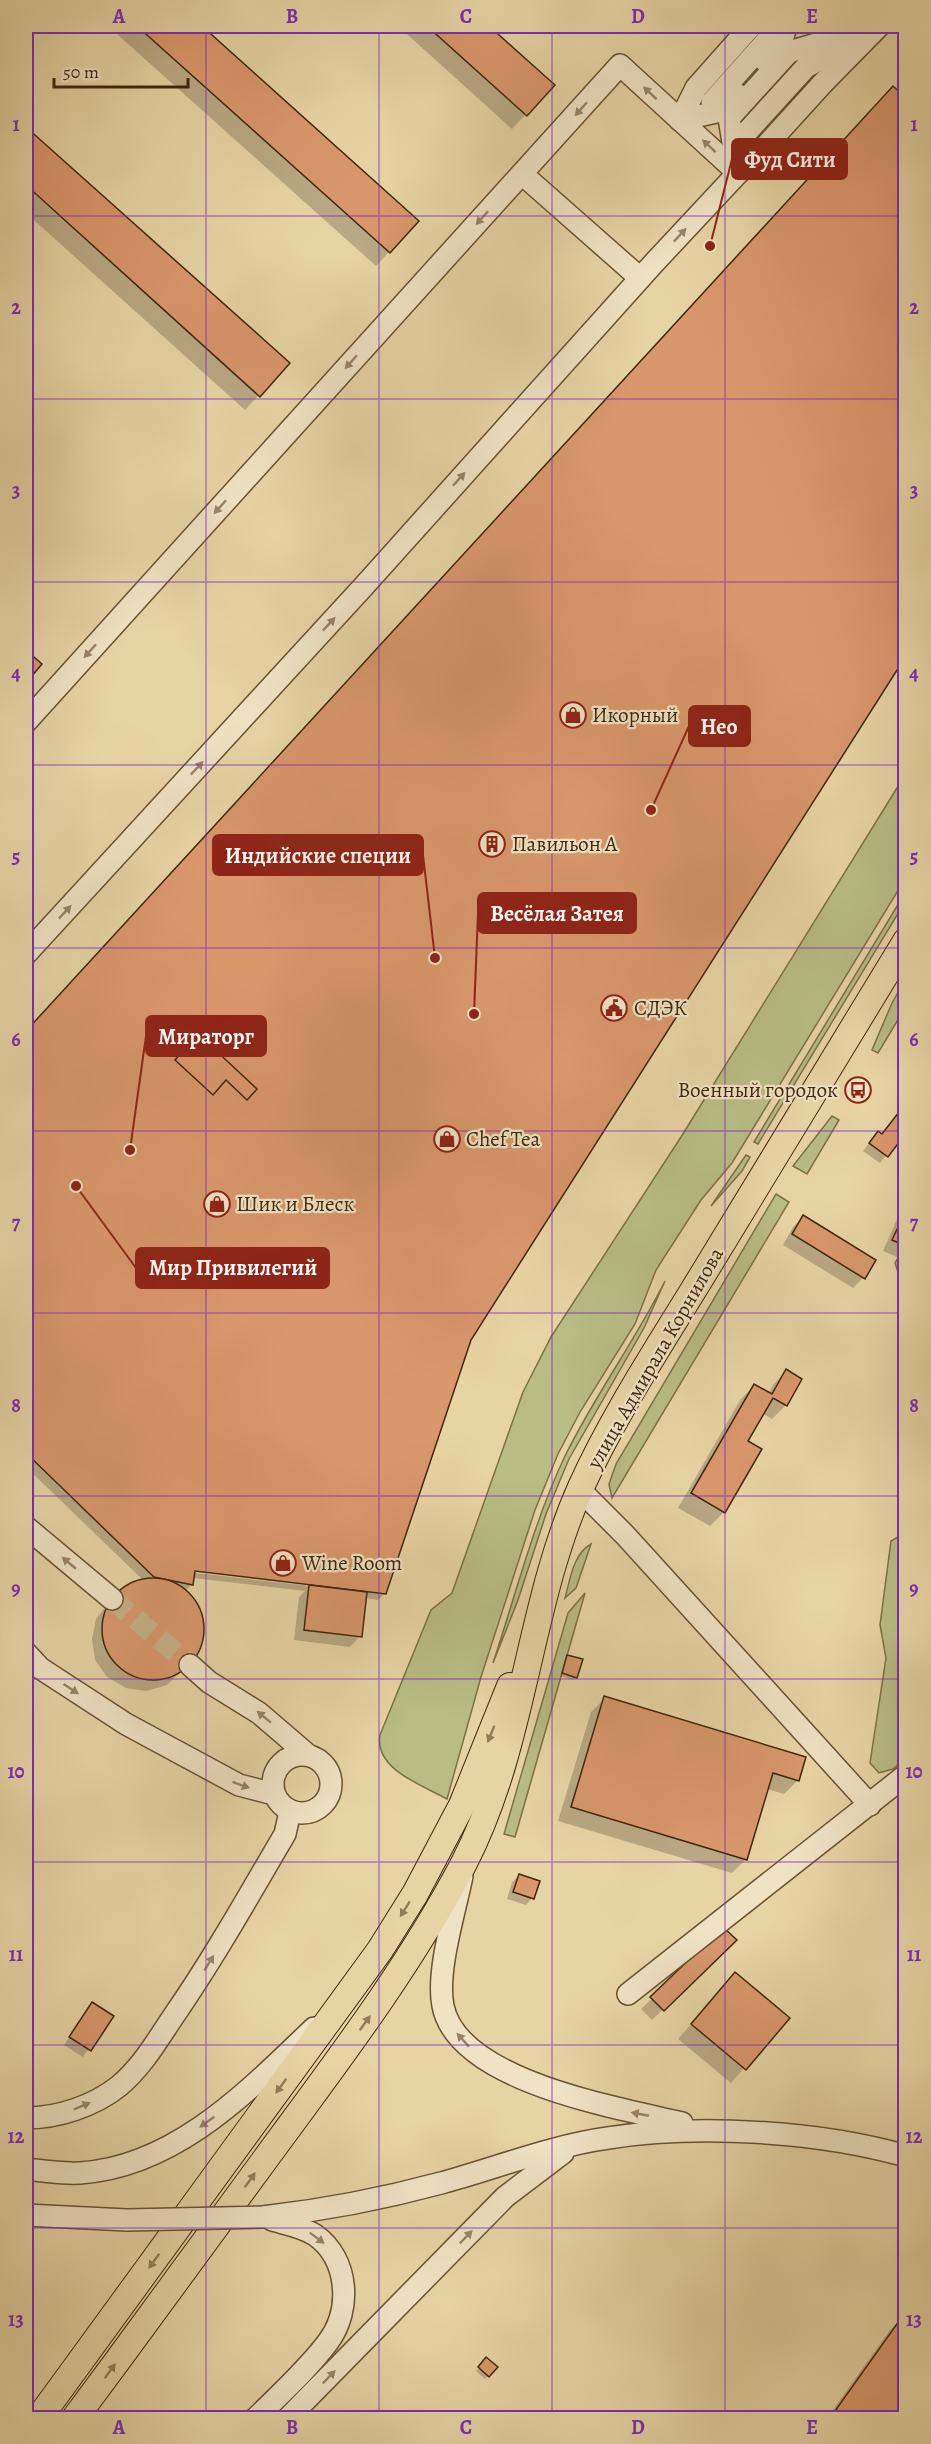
<svg xmlns="http://www.w3.org/2000/svg" width="931" height="2444" viewBox="0 0 931 2444" font-family="Alegreya,serif">
<rect width="100%" height="100%" fill="#e7d4a5"/>
<filter id="stains"><feTurbulence type="fractalNoise" baseFrequency=".00333" numOctaves="4"/><feColorMatrix values="0 0 0 0 .2 0 0 0 0 .09 0 0 0 0 .02 0 0 0 .5 -.17"/></filter>
<radialGradient id="worn" r=".72"><stop offset=".6" stop-color="#630" stop-opacity="0"/><stop offset="1" stop-color="#630" stop-opacity=".3"/></radialGradient>
<g fill="#b8bc85" stroke="#7c7149" stroke-width="1.5">
<path d="M905,775V879L732,1163L701,1200L656,1270L635,1324L580,1412L558,1454L535,1510L481,1677L447,1799C422,1785 374,1769 380,1735L431,1610L452,1593L523,1392L551,1337L681,1137Z"/>
<path d="M905,893V902L758,1144L754,1142Z"/>
<path d="M905,980V1008L878,1053L872,1050L892,1003Z"/>
<path d="M832,1116L839,1120L807,1174L793,1166Z"/>
<path d="M746,1155L750,1157L742,1171L711,1206Z"/>
<path d="M776,1194L789,1202L612,1498L609,1484L616,1464Z"/>
<path d="M905,1254H906L905,1294L895,1263L899,1256Z"/>
<path d="M665,1281L644,1328L569,1459L546,1514L518,1600L493,1663C516,1594 534,1521 565,1456C595,1395 635,1341 665,1281Z"/>
<path d="M905,1432V1499C898,1479 897,1452 905,1432Z"/>
<path d="M905,1533V1758L893,1769L879,1773L870,1763L886,1658L880,1625L891,1541Z"/>
<path d="M591,1544L576,1588L565,1598C570,1580 573,1554 591,1544Z"/>
<path d="M585,1593L515,1837L504,1834L568,1613Z"/>
</g>
<g fill="#0003" fill-rule="evenodd">
<path d="M108,26H200L417,222L376,266Z"/>
<path d="M398,26H487L553,85L512,129Z"/>
<path d="M886,95L385,1593L378,1600L365,1598L360,1636L350,1647L294,1640L299,1597L305,1591L193,1578L192,1584L185,1591L195,1600L203,1619L202,1640L194,1659L167,1685L146,1691L126,1688L107,1677L95,1660L92,1639L96,1619L109,1602L120,1591L143,1580L26,1467V1033ZM188,1569L312,1584L310,1586L187,1572Z"/>
<path d="M26,129L288,364L245,410L26,213Z"/>
<path d="M899,1114L906,1131L880,1163L863,1151L872,1139L882,1135Z"/>
<path d="M906,1199V1248L897,1257L883,1251Z"/>
<path d="M804,1217L863,1278L853,1288L783,1245L793,1227Z"/>
<path d="M786,1371V1405L772,1419L762,1413L746,1442L724,1512L710,1526L678,1508L740,1400L754,1386L768,1394L773,1385Z"/>
<path d="M568,1656L576,1677L573,1680L560,1676Z"/>
<path d="M605,1698L798,1780L784,1794L767,1789L746,1859L732,1873L558,1821L591,1712Z"/>
<path d="M519,1875L532,1898L526,1905L507,1899L512,1882Z"/>
<path d="M723,1929L734,1940L652,2020L641,2009Z"/>
<path d="M735,1974L788,2018L731,2083L678,2039Z"/>
<path d="M92,2004L112,2017L83,2057L64,2045Z"/>
<path d="M904,2316L906,2418H827L890,2330Z"/>
<path d="M487,2359L496,2367L485,2379L476,2371Z"/>
</g>
<g fill="#d9976c" stroke="#3f260d" stroke-width="1.5">
<path d="M137,26H202L419,221L390,253Z"/>
<path d="M427,26H489L555,85L527,116Z"/>
<path d="M893,86L906,98V656L471,1340L386,1594L195,1571L193,1585L154,1577L26,1453V1031Z"/>
<path d="M26,127L290,363L260,397L26,185Z"/>
<path d="M26,650L42,664L26,683Z"/>
<path d="M198,1034L257,1089L247,1100L226,1080L213,1095L175,1060Z"/>
<path d="M899,1112L906,1117V1133L888,1157L869,1143L878,1131L882,1134Z"/>
<path d="M906,1210V1246L892,1240Z"/>
<path d="M803,1215L876,1260L865,1279L792,1234Z"/>
<path d="M786,1369L802,1379L787,1406L773,1398L748,1441L762,1449L725,1513L691,1493L754,1384L772,1394Z"/>
<circle cx="153" cy="1629" r="51"/>
<path d="M309,1585L367,1592L362,1637L304,1630Z"/>
<path d="M567,1655L583,1659L577,1678L562,1673Z"/>
<path d="M604,1696L806,1757L799,1781L773,1773L747,1860L571,1807Z"/>
<path d="M519,1874L540,1881L534,1899L513,1892Z"/>
<path d="M723,1927L737,1940L664,2011L650,1997Z"/>
<path d="M735,1972L790,2018L746,2070L691,2024Z"/>
<path d="M92,2002L114,2016L91,2051L69,2037Z"/>
<path d="M904,2314L906,2418H830Z"/>
<path d="M486,2357L498,2367L489,2377L478,2367Z"/>
</g>
<g fill="none" stroke-linecap="round" stroke-linejoin="round">
<path stroke="#c5b187" stroke-width="21" stroke-dasharray="21 10" stroke-linecap="butt" d="M112,1599L190,1665"/>
<g stroke="#695233" stroke-width="24">
<g id="minor">
<path d="M766,62L781,45L786,26"/>
<path d="M712,102L771,36"/>
<path d="M680,120L721,111L737,94"/>
<path d="M680,120L696,88L751,26"/>
<path d="M740,161L746,133L806,67L849,43"/>
<path d="M738,173L729,118L789,52L877,26"/>
<path d="M522,174L640,278"/>
<path d="M26,722L620,65L738,173"/>
<path d="M26,954L364,586L653,264L738,173L763,149L823,83L879,26"/>
<path d="M580,1490L625,1535L870,1805"/>
<path d="M26,1527L112,1599"/>
<path d="M26,1653L40,1668L126,1724L239,1785L274,1794"/>
<path d="M190,1665L209,1682L259,1713L308,1755"/>
<circle cx="302" cy="1784" r="29"/>
<path d="M462,1876C455,1912 436,1971 443,2006C458,2082 620,2108 682,2123"/>
<path d="M628,1994L906,1775"/>
<path d="M26,2118C58,2118 94,2106 119,2086C143,2066 158,2039 175,2014C215,1956 249,1895 285,1834L290,1812"/>
<path d="M26,2169C44,2171 62,2174 80,2173C176,2167 249,2090 314,2028"/>
<path d="M26,2215L127,2220"/>
<path d="M263,2217C324,2210 382,2199 441,2183C496,2168 551,2146 608,2138C698,2124 818,2131 906,2156"/>
<path d="M256,2418C280,2394 308,2369 328,2342C352,2310 349,2259 315,2235C303,2227 286,2224 272,2220"/>
<path d="M288,2418L505,2197L563,2153"/>
</g>
</g>
<g stroke="#3f260d" stroke-width="28">
<g id="major">
<path d="M39,2418L380,1950L415,1894L462,1805L510,1686"/>
<path d="M75,2418C145,2324 214,2229 283,2135C348,2047 413,1960 464,1863C525,1745 527,1608 581,1487C615,1412 662,1342 705,1271C772,1161 839,1051 906,941"/>
</g>
</g>
<use href="#minor" stroke="#efe3c4" stroke-width="21"/>
<use href="#major" stroke="#e7d4a5" stroke-width="26"/>
<g stroke="#695233" stroke-width="24" stroke-linecap="butt">
<path id="minor-bridge" d="M127,2220L263,2217"/>
</g>
<use href="#minor-bridge" stroke="#efe3c4" stroke-width="21"/>
</g>
<defs><path id="oneway-solid" d="M-6-.8H1V-3.2L6.5 0L1 3.2V.8H-6Z" transform="scale(1.5)"/></defs>
<g fill="#978468">
<use href="#oneway-solid" transform="translate(650 93) rotate(-137)"/>
<use href="#oneway-solid" transform="translate(581 109) rotate(132)"/>
<use href="#oneway-solid" transform="translate(709 146) rotate(-137)"/>
<use href="#oneway-solid" transform="translate(482 218) rotate(132)"/>
<use href="#oneway-solid" transform="translate(680 235) rotate(-47)"/>
<use href="#oneway-solid" transform="translate(351 362) rotate(132)"/>
<use href="#oneway-solid" transform="translate(459 479) rotate(-48)"/>
<use href="#oneway-solid" transform="translate(220 507) rotate(132)"/>
<use href="#oneway-solid" transform="translate(329 624) rotate(-47)"/>
<use href="#oneway-solid" transform="translate(90 651) rotate(132)"/>
<use href="#oneway-solid" transform="translate(197 768) rotate(-47)"/>
<use href="#oneway-solid" transform="translate(65 912) rotate(-47)"/>
<use href="#oneway-solid" transform="translate(69 1563) rotate(-140)"/>
<use href="#oneway-solid" transform="translate(71 1689) rotate(33)"/>
<use href="#oneway-solid" transform="translate(264 1717) rotate(-141)"/>
<use href="#oneway-solid" transform="translate(241 1785) rotate(20)"/>
<use href="#oneway-solid" transform="translate(209 1963) rotate(-59)"/>
<use href="#oneway-solid" transform="translate(463 2040) rotate(-132)"/>
<use href="#oneway-solid" transform="translate(82 2106) rotate(-23)"/>
<use href="#oneway-solid" transform="translate(640 2114) rotate(-169)"/>
<use href="#oneway-solid" transform="translate(207 2122) rotate(144)"/>
<use href="#oneway-solid" transform="translate(466 2237) rotate(-46)"/>
<use href="#oneway-solid" transform="translate(317 2238) rotate(37)"/>
<use href="#oneway-solid" transform="translate(329 2377) rotate(-46)"/>
</g>
<g fill="#937d59">
<use href="#oneway-solid" transform="translate(491 1734) rotate(112)"/>
<use href="#oneway-solid" transform="translate(405 1909) rotate(122)"/>
<use href="#oneway-solid" transform="translate(365 2023) rotate(-54)"/>
<use href="#oneway-solid" transform="translate(281 2086) rotate(126)"/>
<use href="#oneway-solid" transform="translate(250 2180) rotate(-54)"/>
<use href="#oneway-solid" transform="translate(154 2261) rotate(126)"/>
<use href="#oneway-solid" transform="translate(110 2371) rotate(-54)"/>
</g>
<path fill="none" stroke="#7b2cbf" stroke-width="1.5" stroke-opacity="0.55" d="M206,26V2418M379,26V2418M552,26V2418M725,26V2418M26,216H906M26,399H906M26,582H906M26,765H906M26,948H906M26,1131H906M26,1313H906M26,1496H906M26,1679H906M26,1862H906M26,2045H906M26,2228H906"/>
<defs>
<g id="shop-ring" transform="scale(1.35)"><circle r="9.5" fill="#efe3c4" stroke="#8f2418" stroke-width="1.5"/><path d="M-5-2.5h2.3a2.7 3.5 0 0 1 5.4 0H5L5.5 6h-11ZM-1.5-2.5h3a1.5 2.3 0 0 0-3 0Z" fill="#8f2418"/></g>
<g id="building-ring" transform="scale(1.35)"><circle r="9.5" fill="#efe3c4" stroke="#8f2418" stroke-width="1.5"/><path d="M-4-6H4V6H1V3H-1V6H-4ZM-2.5-4.3h1.7v1.8h-1.7ZM.8-4.3h1.7v1.8H.8ZM-2.5-1h1.7V.8h-1.7ZM.8-1h1.7V.8H.8Z" fill="#8f2418"/></g>
<g id="civic-ring" transform="scale(1.35)"><circle r="9.5" fill="#efe3c4" stroke="#8f2418" stroke-width="1.5"/><path d="M-.6-6.5H3V-4.5H.6V-3L4-1V1h2V6H-6V1h2V-1L-.6-3ZM-1.2 2.5V6h2.4V2.5Z" fill="#8f2418"/></g>
<g id="bus-ring" transform="scale(1.35)"><circle r="9.5" fill="#efe3c4" stroke="#8f2418" stroke-width="1.5"/><path d="M-5-6H5V4H4V6H2V4H-2V6H-4V4H-5ZM-3.5-4V0h7V-4ZM-3.5 1.2v1.5H-2V1.2ZM2 1.2v1.5H3.5V1.2Z" fill="#8f2418"/></g>
</defs>
<g fill-rule="evenodd">
<use href="#shop-ring" x="573" y="715"/>
<use href="#building-ring" x="492" y="844"/>
<use href="#civic-ring" x="614" y="1008"/>
<use href="#bus-ring" x="858" y="1090"/>
<use href="#shop-ring" x="447" y="1139"/>
<use href="#shop-ring" x="217" y="1204"/>
<use href="#shop-ring" x="283" y="1563"/>
</g>
<g text-anchor="middle" stroke-width="4.5" stroke-linejoin="round" paint-order="stroke">
<g font-size="21" fill="#3f260d" stroke="#efe3c4" text-anchor="start">
<text x="592" y="722">Икорный</text>
<text x="512" y="851">Павильон А</text>
<text x="634" y="1015">СДЭК</text>
<text x="838" y="1097" text-anchor="end">Военный городок</text>
<text x="466" y="1146">Chef Tea</text>
<text x="236" y="1211">Шик и Блеск</text>
<text x="302" y="1570">Wine Room</text>
</g>
<g font-size="21" fill="#3f260d" stroke="#efe3c4">
<text transform="translate(655 1358) rotate(-60)" y="7">улица Адмирала Корнилова</text>
</g>
</g>
<path fill="none" stroke="#8f2418" stroke-width="2" d="M710 246L732 159M651 810L689 726M435 958L423 855M474 1014L478 913M130 1150L146 1036M76 1186L136 1268"/>
<g fill="#8f2418" stroke="#efe3c4" stroke-width="2">
<circle cx="710" cy="246" r="6"/>
<circle cx="651" cy="810" r="6"/>
<circle cx="435" cy="958" r="6"/>
<circle cx="474" cy="1014" r="6"/>
<circle cx="130" cy="1150" r="6"/>
<circle cx="76" cy="1186" r="6"/>
</g>
<g fill="#8f2418" stroke="#8f2418" stroke-width="2">
<rect x="732" y="139" width="115" height="40" rx="6"/>
<rect x="689" y="706" width="61" height="40" rx="6"/>
<rect x="213" y="835" width="210" height="40" rx="6"/>
<rect x="478" y="893" width="158" height="40" rx="6"/>
<rect x="146" y="1016" width="120" height="40" rx="6"/>
<rect x="136" y="1248" width="193" height="40" rx="6"/>
</g>
<g font-size="22" text-anchor="middle" font-weight="bold" fill="#fff">
<text x="790" y="167">Фуд Сити</text>
<text x="719" y="734">Нео</text>
<text x="318" y="863">Индийские специи</text>
<text x="557" y="921">Весёлая Затея</text>
<text x="206" y="1044">Мираторг</text>
<text x="233" y="1275">Мир Привилегий</text>
</g>
<rect width="931" height="2444" fill="none" stroke="#e7d4a5" stroke-width="66"/>
<path d="M54 78v9h134v-9" fill="none" stroke="#3f260d" stroke-width="3"/>
<text x="63" y="78" font-size="18" fill="#3f260d" stroke="#efe3c4" stroke-width="4.5" paint-order="stroke">50 m</text>
<rect x="33" y="33" width="865" height="2378" fill="none" stroke="#7b2cbf" stroke-width="2"/>
<g font-size="20" text-anchor="middle" font-weight="bold" fill="#7b2cbf">
<text x="119" y="23">A</text>
<text x="292" y="23">B</text>
<text x="466" y="23">C</text>
<text x="638" y="23">D</text>
<text x="812" y="23">E</text>
<text x="16" y="131">1</text>
<text x="914" y="131">1</text>
<text x="16" y="314">2</text>
<text x="914" y="314">2</text>
<text x="16" y="497">3</text>
<text x="914" y="497">3</text>
<text x="16" y="680">4</text>
<text x="914" y="680">4</text>
<text x="16" y="863">5</text>
<text x="914" y="863">5</text>
<text x="16" y="1046">6</text>
<text x="914" y="1046">6</text>
<text x="16" y="1229">7</text>
<text x="914" y="1229">7</text>
<text x="16" y="1412">8</text>
<text x="914" y="1412">8</text>
<text x="16" y="1595">9</text>
<text x="914" y="1595">9</text>
<text x="16" y="1778">10</text>
<text x="914" y="1778">10</text>
<text x="16" y="1961">11</text>
<text x="914" y="1961">11</text>
<text x="16" y="2143">12</text>
<text x="914" y="2143">12</text>
<text x="16" y="2326">13</text>
<text x="914" y="2326">13</text>
<text x="119" y="2434">A</text>
<text x="292" y="2434">B</text>
<text x="466" y="2434">C</text>
<text x="638" y="2434">D</text>
<text x="812" y="2434">E</text>
</g>
<rect width="100%" height="100%" filter="url(#stains)"/>
<rect width="100%" height="100%" fill="url(#worn)"/>
</svg>
